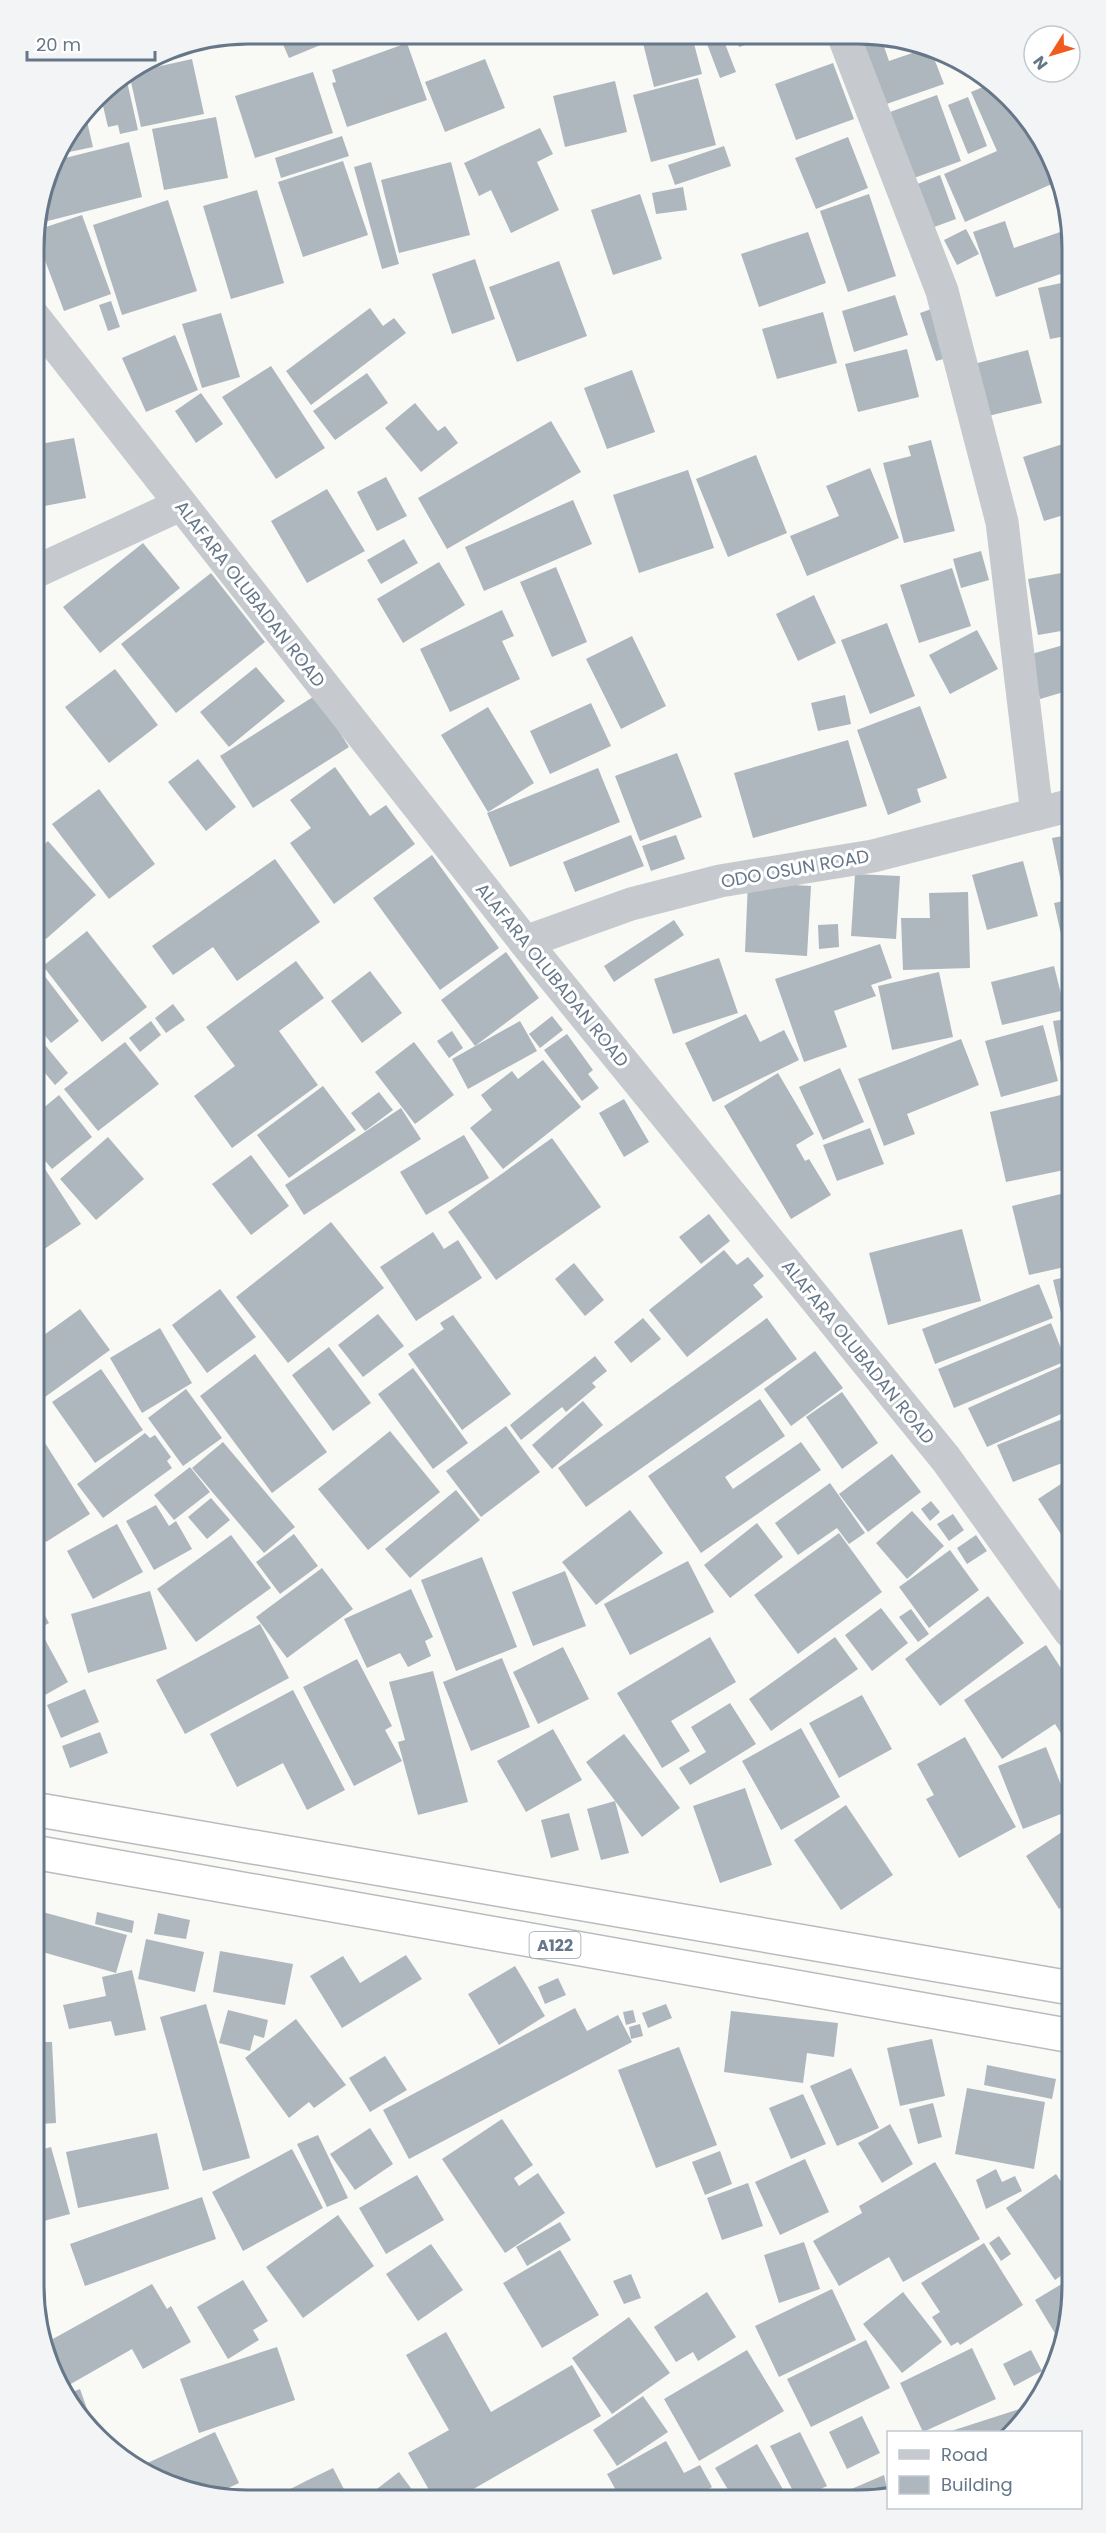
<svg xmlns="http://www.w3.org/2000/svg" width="1106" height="2533" viewBox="0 0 1106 2533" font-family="Poppins,sans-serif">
<rect width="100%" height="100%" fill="#f9f9f6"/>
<g fill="#aeb7bd">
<path d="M278,33H295L347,34L289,58Z"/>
<path d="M641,35L692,36L702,74L654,87Z"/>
<path d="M704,36H722L736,72L720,78Z"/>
<path d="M735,36H769V37L739,47Z"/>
<path d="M881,38L889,61L924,49L932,53L944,84L878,107L856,46Z"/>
<path d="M407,43L427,100L347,127L332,83L336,82L332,70Z"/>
<path d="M192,59L204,114L141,127L129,73Z"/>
<path d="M485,59L505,108L445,132L425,82Z"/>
<path d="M833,63L854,119L796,140L775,84Z"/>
<path d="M313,72L333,133L255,158L235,96Z"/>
<path d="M126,77L138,130L120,134L118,125L108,127L100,93L106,86Z"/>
<path d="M698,78L716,145L651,162L633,95Z"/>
<path d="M615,81L627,132L565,147L553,96Z"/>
<path d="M993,83L1000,86L1032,125L1037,136L1040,134L1044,140L1061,180L965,222L944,174L997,151L971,92Z"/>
<path d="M937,95L961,161L914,178L890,112Z"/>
<path d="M968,97L987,146L968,154L948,105Z"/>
<path d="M85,113L93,147L55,155V152Z"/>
<path d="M216,117L228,178L164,190L152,129Z"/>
<path d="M540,128L553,154L537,162L559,210L511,233L491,190L479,196L464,163Z"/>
<path d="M342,136L349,156L281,178L275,158Z"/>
<path d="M848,137L868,188L816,209L795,158Z"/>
<path d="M129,142L142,197L36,224L53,161Z"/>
<path d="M724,146L731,166L675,185L668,165Z"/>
<path d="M343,161L368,235L303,257L278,182Z"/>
<path d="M371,162L399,264L382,269L354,167Z"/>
<path d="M451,162L470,235L399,253L381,180Z"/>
<path d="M940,175L956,219L926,230L910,187Z"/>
<path d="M683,187L687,210L656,214L652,193Z"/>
<path d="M257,190L284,283L231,299L203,206Z"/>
<path d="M640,194L662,259L613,275L591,210Z"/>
<path d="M869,194L896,276L848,292L820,211Z"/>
<path d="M168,200L197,291L122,315L93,225Z"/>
<path d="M82,215L111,294L64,311L34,231Z"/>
<path d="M1005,221L1014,248L1066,230V272L996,297L973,232Z"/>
<path d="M966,229L979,254L957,265L944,240Z"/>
<path d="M808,232L826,283L759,307L741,254Z"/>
<path d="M475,259L495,319L452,334L432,274Z"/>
<path d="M559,261L587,336L517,362L489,287Z"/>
<path d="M1066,282V336L1050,339L1038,288Z"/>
<path d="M895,295L908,335L854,352L842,311Z"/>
<path d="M111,301L120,327L108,331L99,305Z"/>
<path d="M937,307L954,356L936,361L920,313Z"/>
<path d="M370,308L383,326L394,318L406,333L311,405L286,371Z"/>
<path d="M823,312L837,363L777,379L762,329Z"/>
<path d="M221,313L240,377L202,388L182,324Z"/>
<path d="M175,335L198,390L146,412L122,358Z"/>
<path d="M907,349L919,397L858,412L845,364Z"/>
<path d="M1028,350L1042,403L984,417L970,365Z"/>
<path d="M271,366L325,448L276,479L222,397Z"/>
<path d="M632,370L655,432L607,449L584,388Z"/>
<path d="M367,373L388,403L335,440L313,411Z"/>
<path d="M34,387L41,413L34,414Z"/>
<path d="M201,393L223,424L196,443L175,411Z"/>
<path d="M415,403L438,431L445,426L458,443L421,472L385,428Z"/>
<path d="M551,421L581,472L447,549L418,498Z"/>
<path d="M74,438L86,498L34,508V445Z"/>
<path d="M931,440L955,531L904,543L883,463L911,456L908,446Z"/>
<path d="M1066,443L1067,514L1044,521L1023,457Z"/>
<path d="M756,455L787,533L728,557L696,479Z"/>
<path d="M870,468L899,538L807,576L790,536L839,516L826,486Z"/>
<path d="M688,470L714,548L639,573L613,495Z"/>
<path d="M386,477L407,516L377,531L357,492Z"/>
<path d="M327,489L365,551L307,583L271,521Z"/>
<path d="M573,500L592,544L484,591L465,547Z"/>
<path d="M404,539L418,563L381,584L367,560Z"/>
<path d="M143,543L180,588L100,653L63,607Z"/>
<path d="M981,551L989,580L961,588L953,559Z"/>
<path d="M439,562L465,605L403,643L377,599Z"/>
<path d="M556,567L587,642L552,657L520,582Z"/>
<path d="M952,568L971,626L919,643L900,585Z"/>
<path d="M1067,572V630L1038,635L1028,579Z"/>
<path d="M211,573L265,642L176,713L121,644Z"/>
<path d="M814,595L836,643L798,661L776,614Z"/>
<path d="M502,610L514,636L502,641L520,679L450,712L420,649Z"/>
<path d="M887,623L915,696L870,714L841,640Z"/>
<path d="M977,630L998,669L950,694L929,655Z"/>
<path d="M632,636L666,706L621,729L586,659Z"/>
<path d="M1067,644V691L1040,699L1028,655Z"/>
<path d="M256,667L285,701L229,747L200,712Z"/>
<path d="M115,669L158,725L109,763L65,707Z"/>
<path d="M316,695L349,747L253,808L220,756Z"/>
<path d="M845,695L851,724L818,731L811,703Z"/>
<path d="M591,703L611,746L550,774L530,731Z"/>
<path d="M920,706L947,778L917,789L921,802L888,815L857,730Z"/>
<path d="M488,707L534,783L488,812L441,735Z"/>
<path d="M848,740L867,806L753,838L734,773Z"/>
<path d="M677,753L702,817L640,841L615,776Z"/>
<path d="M198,759L236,807L206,831L168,782Z"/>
<path d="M335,767L370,816L386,805L415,844L334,904L290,843L311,828L290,800Z"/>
<path d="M598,768L620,822L510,867L487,813Z"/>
<path d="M99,789L155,864L109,899L52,824Z"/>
<path d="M631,835L644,866L575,892L563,862Z"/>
<path d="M676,835L685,859L651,871L642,846Z"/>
<path d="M1068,835V880L1061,882L1052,838Z"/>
<path d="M48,841L96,895L46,939L36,928V852Z"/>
<path d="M432,855L499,948L440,990L373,898Z"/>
<path d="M275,859L320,922L237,981L213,947L173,975L152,946Z"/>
<path d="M1023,861L1038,916L987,930L972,875Z"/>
<path d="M855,874L900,876L896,939L851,936Z"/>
<path d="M748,882L811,886L807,956L745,952Z"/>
<path d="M968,892L970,968L903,970L901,918H930L929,893Z"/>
<path d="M1068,900V961H1067L1054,903Z"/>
<path d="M674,920L684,935L614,982L604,966Z"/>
<path d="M838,924L839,947L819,949L818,925Z"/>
<path d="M87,931L147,1007L102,1042L43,966Z"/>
<path d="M880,944L892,978L871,985L876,996L834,1011L847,1047L804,1062L775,979Z"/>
<path d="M506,952L539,998L475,1046L441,1000Z"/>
<path d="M719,958L738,1013L673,1034L654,979Z"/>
<path d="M296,961L324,998L279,1031L318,1085L232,1148L194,1096L235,1066L206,1027Z"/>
<path d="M1054,966L1065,1010L1002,1025L991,982Z"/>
<path d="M40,970L79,1021L51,1043L36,1024V973Z"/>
<path d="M370,971L402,1013L362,1043L331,1001Z"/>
<path d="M939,972L953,1037L892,1050L878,986Z"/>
<path d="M173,1004L185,1020L166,1033L155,1018Z"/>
<path d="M746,1014L760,1042L784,1030L799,1060L713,1102L685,1043Z"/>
<path d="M552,1016L563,1030L540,1048L529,1034Z"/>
<path d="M1068,1019L1069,1083L1065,1084L1053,1021Z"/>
<path d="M151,1021L161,1035L140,1052L129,1038Z"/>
<path d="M520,1021L537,1051L468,1089L452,1059Z"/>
<path d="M1043,1025L1058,1081L1001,1097L985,1041Z"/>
<path d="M452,1031L463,1048L449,1058L437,1041Z"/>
<path d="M36,1034L68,1073L55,1085L45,1073L36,1081Z"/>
<path d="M567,1034L593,1070L588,1074L599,1088L582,1101L544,1050Z"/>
<path d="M961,1039L979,1085L907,1114L915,1134L884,1146L858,1079Z"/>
<path d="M125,1042L159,1084L98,1131L64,1089Z"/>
<path d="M414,1042L454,1095L415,1124L375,1072Z"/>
<path d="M543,1060L581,1107L503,1169L470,1128L492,1110L481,1095L512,1071L518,1079Z"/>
<path d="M840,1068L864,1122L823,1140L799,1087Z"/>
<path d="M778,1073L814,1134L796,1145L805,1161L809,1159L831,1195L791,1219L724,1106Z"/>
<path d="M323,1086L356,1130L289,1178L257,1135Z"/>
<path d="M379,1092L393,1110L365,1131L351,1113Z"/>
<path d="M1069,1093V1169L1006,1182L990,1112Z"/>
<path d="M59,1095L92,1137L52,1169L36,1150V1114Z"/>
<path d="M624,1099L649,1142L624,1157L599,1113Z"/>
<path d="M401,1108L421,1139L304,1215L285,1185Z"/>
<path d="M870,1128L884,1164L837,1181L823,1145Z"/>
<path d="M464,1135L489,1178L426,1215L400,1172Z"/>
<path d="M108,1137L144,1179L96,1220L60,1179Z"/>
<path d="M552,1138L601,1207L496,1280L448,1212Z"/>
<path d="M251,1155L289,1206L251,1235L212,1184Z"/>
<path d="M43,1166L81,1224L37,1254V1170Z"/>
<path d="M1069,1192V1266L1029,1275L1012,1206Z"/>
<path d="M709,1214L730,1241L701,1264L679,1237Z"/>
<path d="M331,1222L384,1288L288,1363L236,1297Z"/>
<path d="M962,1229L981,1301L888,1325L869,1253Z"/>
<path d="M433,1232L444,1249L458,1240L482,1278L416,1321L380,1267Z"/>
<path d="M724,1250L737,1265L748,1257L764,1276L753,1285L763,1297L687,1357L649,1310Z"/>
<path d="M574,1263L604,1300L585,1316L555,1279Z"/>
<path d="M1069,1276V1338H1067L1053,1280Z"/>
<path d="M1039,1284L1053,1318L935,1364L922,1329Z"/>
<path d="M220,1289L256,1337L207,1373L172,1325Z"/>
<path d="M80,1309L110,1350L45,1397L37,1386V1340Z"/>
<path d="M378,1314L404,1346L363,1377L338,1345Z"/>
<path d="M453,1315L511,1394L462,1430L408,1354L444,1329L440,1323Z"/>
<path d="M643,1318L661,1339L631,1363L614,1342Z"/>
<path d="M767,1318L797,1359L586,1507L558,1468Z"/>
<path d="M1051,1323L1066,1361L954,1408L938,1369Z"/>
<path d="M160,1328L192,1383L142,1413L110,1358Z"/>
<path d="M329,1347L371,1403L333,1431L292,1375Z"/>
<path d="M815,1351L843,1388L791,1426L764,1389Z"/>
<path d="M255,1354L327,1452L272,1493L200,1396Z"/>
<path d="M595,1356L607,1371L592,1383L596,1387L566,1412L562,1407L521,1440L510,1425Z"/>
<path d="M1064,1365L1069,1376L1070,1410L987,1447L968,1408Z"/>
<path d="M413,1368L468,1443L433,1469L378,1394Z"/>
<path d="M101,1369L143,1430L95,1463L52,1402Z"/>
<path d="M186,1389L222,1438L183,1466L148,1418Z"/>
<path d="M842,1392L878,1443L842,1469L806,1417Z"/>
<path d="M760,1399L785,1436L725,1477L733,1489L801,1442L821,1470L701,1553L648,1476Z"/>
<path d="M583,1401L603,1425L552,1469L532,1445Z"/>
<path d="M1065,1418L1070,1431V1460L1013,1482L997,1445Z"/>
<path d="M506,1426L540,1472L481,1517L446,1471Z"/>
<path d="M390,1431L440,1492L368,1550L318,1489Z"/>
<path d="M145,1433L150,1438L155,1435L171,1457L167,1461L172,1468L103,1518L77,1484Z"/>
<path d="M223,1442L295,1527L264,1553L192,1468Z"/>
<path d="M45,1443L90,1514L46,1542L38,1529L37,1448Z"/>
<path d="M892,1454L921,1492L868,1532L839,1494Z"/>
<path d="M190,1467L210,1492L174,1520L154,1495Z"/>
<path d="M1070,1478V1548L1038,1499Z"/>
<path d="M830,1483L865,1533L849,1544L837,1528L798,1555L775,1523Z"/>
<path d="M456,1490L480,1520L410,1578L385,1549Z"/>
<path d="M211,1498L230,1520L207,1539L188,1517Z"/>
<path d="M931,1501L940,1512L930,1521L921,1509Z"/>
<path d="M156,1505L169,1526L176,1521L192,1549L154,1570L126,1521Z"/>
<path d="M630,1510L663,1553L596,1605L562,1562Z"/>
<path d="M912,1511L944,1546L907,1579L876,1543Z"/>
<path d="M953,1514L964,1530L949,1541L937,1524Z"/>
<path d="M757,1523L783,1557L730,1598L704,1565Z"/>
<path d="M117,1524L143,1572L93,1599L67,1551Z"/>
<path d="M839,1533L882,1592L798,1654L754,1595Z"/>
<path d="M294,1534L318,1566L280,1594L256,1562Z"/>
<path d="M231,1535L271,1588L196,1642L157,1589Z"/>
<path d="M976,1535L987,1551L967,1564L957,1548Z"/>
<path d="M950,1550L979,1590L929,1628L899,1587Z"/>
<path d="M482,1557L517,1647L456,1671L421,1580Z"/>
<path d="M688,1561L714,1612L630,1655L604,1604Z"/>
<path d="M322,1568L353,1609L287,1658L256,1617Z"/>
<path d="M565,1571L586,1626L533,1646L512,1592Z"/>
<path d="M411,1589L433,1637L425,1641L431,1656L408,1667L400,1653L367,1668L344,1619Z"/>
<path d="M150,1591L167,1649L88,1673L71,1614Z"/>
<path d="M988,1596L1024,1643L940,1706L905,1659Z"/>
<path d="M38,1603L49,1623L38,1629Z"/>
<path d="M881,1608L908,1643L872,1671L845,1635Z"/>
<path d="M911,1609L929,1634L918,1642L899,1617Z"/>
<path d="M260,1624L289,1678L185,1734L156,1680Z"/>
<path d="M42,1634L68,1682L38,1699V1636Z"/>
<path d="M710,1637L736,1682L671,1721L690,1751L662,1768L617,1693Z"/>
<path d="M835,1637L858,1669L771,1731L749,1699Z"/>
<path d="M1046,1645L1070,1682L1071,1749L1055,1724L1002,1759L964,1700Z"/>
<path d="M563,1647L589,1699L538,1724L513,1672Z"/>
<path d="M502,1658L530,1727L471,1751L443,1682Z"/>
<path d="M357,1659L392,1726L385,1730L402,1761L354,1786L303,1687Z"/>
<path d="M433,1671L468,1802L418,1815L398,1742L405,1740L389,1682Z"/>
<path d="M85,1689L99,1722L61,1738L47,1705Z"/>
<path d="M293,1690L345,1790L307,1810L283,1763L237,1787L210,1734Z"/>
<path d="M862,1695L892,1749L839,1778L809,1723Z"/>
<path d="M730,1703L756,1744L690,1785L679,1768L706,1752L691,1727Z"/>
<path d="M801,1728L840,1797L781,1830L742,1761Z"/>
<path d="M553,1729L582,1780L526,1812L497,1761Z"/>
<path d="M100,1732L108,1753L70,1768L62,1746Z"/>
<path d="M624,1734L680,1808L642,1837L586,1762Z"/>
<path d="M965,1737L1016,1827L959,1858L926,1799L934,1795L917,1764Z"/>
<path d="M1046,1747L1071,1810L1023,1829L998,1766Z"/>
<path d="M1071,1774V1796L1061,1781Z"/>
<path d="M745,1788L772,1865L720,1883L693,1806Z"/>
<path d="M615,1801L629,1853L601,1860L587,1809Z"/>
<path d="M846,1805L893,1875L841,1910L794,1840Z"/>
<path d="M569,1813L579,1850L551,1858L541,1820Z"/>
<path d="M1071,1826V1901L1059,1909L1026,1856Z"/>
<path d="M39,1911L127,1935L116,1973L39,1951Z"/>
<path d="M97,1912L134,1921L132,1933L95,1924Z"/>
<path d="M158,1913L190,1920L186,1939L154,1934Z"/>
<path d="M146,1939L204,1952L195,1992L138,1979Z"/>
<path d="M220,1951L293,1964L285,2005L213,1992Z"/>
<path d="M406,1955L422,1979L342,2028L310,1976L343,1956L360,1983Z"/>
<path d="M515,1966L545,2016L499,2045L468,1994Z"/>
<path d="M132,1970L146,2030L115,2036L111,2021L69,2029L63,2005L106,1996L102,1977Z"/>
<path d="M558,1978L566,1995L545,2004L538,1987Z"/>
<path d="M206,2004L250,2158L203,2171L160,2017Z"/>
<path d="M666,2004L672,2018L648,2028L642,2013Z"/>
<path d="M575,2008L587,2031L618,2015L632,2042L409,2159L383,2110Z"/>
<path d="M228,2010L268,2020L264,2038L254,2035L250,2051L219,2043Z"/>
<path d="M633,2010L636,2022L626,2025L623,2012Z"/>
<path d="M731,2011L838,2023L834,2057L807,2053L803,2083L724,2072Z"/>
<path d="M296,2019L346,2085L314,2108L309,2102L289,2118L245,2058Z"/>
<path d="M640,2024L643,2036L631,2039L629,2027Z"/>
<path d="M932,2039L945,2096L900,2106L887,2048Z"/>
<path d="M39,2042H52L56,2123L40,2124Z"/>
<path d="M679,2047L717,2145L656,2168L618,2070Z"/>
<path d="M385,2056L407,2090L370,2112L349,2078Z"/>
<path d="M987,2065L1056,2079L1052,2099L984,2085Z"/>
<path d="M851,2068L879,2128L837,2146L810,2086Z"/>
<path d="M967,2088L1045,2102L1034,2169L955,2154Z"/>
<path d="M803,2094L826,2144L791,2159L769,2108Z"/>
<path d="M933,2103L942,2137L918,2144L909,2109Z"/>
<path d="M502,2119L533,2165L514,2178L519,2186L538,2173L565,2213L505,2253L442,2159Z"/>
<path d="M890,2124L913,2164L882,2183L858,2143Z"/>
<path d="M370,2128L393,2164L355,2190L330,2154Z"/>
<path d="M157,2133L169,2189L78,2208L66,2152Z"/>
<path d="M318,2135L348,2198L327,2207L297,2144Z"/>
<path d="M51,2147L70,2214L40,2222V2150Z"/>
<path d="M292,2149L323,2208L243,2251L212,2192Z"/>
<path d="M720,2151L732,2184L705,2195L692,2162Z"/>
<path d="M805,2159L829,2212L780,2235L755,2182Z"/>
<path d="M935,2162L980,2239L903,2282L889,2257L839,2286L813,2241L862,2213L859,2206Z"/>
<path d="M996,2169L1002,2182L1015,2176L1022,2191L986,2209L976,2180Z"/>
<path d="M1056,2174L1072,2198V2268L1055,2280L1006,2208Z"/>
<path d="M417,2175L444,2220L386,2254L359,2208Z"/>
<path d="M748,2183L763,2226L722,2240L707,2198Z"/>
<path d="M202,2197L216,2239L85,2286L70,2244Z"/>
<path d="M338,2215L374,2266L303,2318L266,2267Z"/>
<path d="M560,2222L571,2240L527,2266L516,2247Z"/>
<path d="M999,2236L1011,2254L1001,2261L989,2243Z"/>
<path d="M804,2242L820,2289L779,2303L764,2255Z"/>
<path d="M984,2243L1023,2305L960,2345L958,2342L951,2346L932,2317L940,2312L921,2283Z"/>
<path d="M431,2244L463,2290L418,2321L386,2274Z"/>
<path d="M560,2250L599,2315L542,2348L503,2283Z"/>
<path d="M631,2274L641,2298L624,2304L613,2281Z"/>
<path d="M1070,2279L1073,2300L1062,2345L1035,2300Z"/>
<path d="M243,2280L268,2321L253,2330L259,2340L228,2359L197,2307Z"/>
<path d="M152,2284L167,2309L171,2306L191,2342L143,2369L132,2349L62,2389L42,2345Z"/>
<path d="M832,2289L856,2340L779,2377L755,2326Z"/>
<path d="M707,2292L736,2337L698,2361L693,2352L676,2362L654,2327Z"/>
<path d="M903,2292L942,2342L902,2373L863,2324Z"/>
<path d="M629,2317L670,2373L612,2414L572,2358Z"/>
<path d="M446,2332L491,2412L572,2365L601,2416L463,2495H432L408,2453L449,2430L406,2355Z"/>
<path d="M866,2340L890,2388L811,2427L787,2379Z"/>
<path d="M277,2347L295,2400L199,2433L180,2379Z"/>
<path d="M972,2348L996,2399L923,2432L900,2383Z"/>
<path d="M747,2350L784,2411L699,2461L664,2399Z"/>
<path d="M1031,2350L1042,2371L1014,2386L1003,2364Z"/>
<path d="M80,2389L97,2437L69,2404L65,2395Z"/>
<path d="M643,2396L668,2432L617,2466L593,2430Z"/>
<path d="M1035,2404L1029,2416L1011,2432H948Z"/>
<path d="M862,2416L880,2453L847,2469L829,2432Z"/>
<path d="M215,2432L239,2483L211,2496L143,2465Z"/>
<path d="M800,2432L827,2486L812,2493H794L770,2446Z"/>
<path d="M666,2441L684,2473L700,2465L712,2487L700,2494H618L607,2474Z"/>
<path d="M757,2444L785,2493H730L715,2468Z"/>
<path d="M333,2468L347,2495L277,2496L306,2481Z"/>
<path d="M399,2472L416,2495H369Z"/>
<path d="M884,2475L888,2493H842Z"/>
</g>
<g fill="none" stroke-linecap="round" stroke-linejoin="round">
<g stroke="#b8bcbf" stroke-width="36">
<g id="highway">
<path d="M39,1810L1071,1988"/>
<path d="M39,1853L1072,2036"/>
</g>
</g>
<g stroke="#c6cace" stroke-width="33">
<path d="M844,37L942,291L1002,522L1037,814"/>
<path d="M34,317L525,942L946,1459L1070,1632"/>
<path d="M35,572L180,505"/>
<path d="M525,942L631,904L720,881L873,856L1068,806"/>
</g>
<use href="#highway" stroke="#fff" stroke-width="33"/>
</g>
<g text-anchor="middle" stroke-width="6" stroke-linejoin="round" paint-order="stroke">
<rect fill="#fff" stroke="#93a0ac" stroke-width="1.5" x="529.5" y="1932" width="51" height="26" rx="4.5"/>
<g font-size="16" font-weight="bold" fill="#657789">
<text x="555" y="1951">A122</text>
</g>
<g font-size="18" fill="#657789" stroke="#fff">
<text transform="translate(250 594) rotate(52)" y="6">ALAFARA OLUBADAN ROAD</text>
<text transform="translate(795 869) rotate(-10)" y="6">ODO OSUN ROAD</text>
<text transform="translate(552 975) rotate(51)" y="6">ALAFARA OLUBADAN ROAD</text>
<text transform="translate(858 1352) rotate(51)" y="6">ALAFARA OLUBADAN ROAD</text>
</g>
</g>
<path d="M0 0H1106V2533H0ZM248 44H858A204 204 0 0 1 1062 248V2286A204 204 0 0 1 858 2490H248A204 204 0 0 1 44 2286V248A204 204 0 0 1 248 44Z" fill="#f3f4f6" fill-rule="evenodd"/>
<path fill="none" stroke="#657789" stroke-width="3" d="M248 44H858A204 204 0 0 1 1062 248V2286A204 204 0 0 1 858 2490H248A204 204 0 0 1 44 2286V248A204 204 0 0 1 248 44Z"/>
<rect x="887" y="2431" width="195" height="78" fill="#ffffff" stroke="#c1c9d0" stroke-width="1.5"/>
<rect x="899" y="2450" width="30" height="9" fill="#c6cace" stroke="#c1c9d0" stroke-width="1.5"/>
<text x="941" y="2461" font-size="18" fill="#657789">Road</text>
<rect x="899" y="2476" width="30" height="18" fill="#aeb7bd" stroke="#c1c9d0" stroke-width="1.5"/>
<text x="941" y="2491" font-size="18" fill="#657789">Building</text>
<g transform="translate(1052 54) rotate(233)"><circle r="28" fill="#ffffff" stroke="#c1c9d0" stroke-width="1.5"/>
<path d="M0-4.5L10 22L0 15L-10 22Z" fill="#f15c1e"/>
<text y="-9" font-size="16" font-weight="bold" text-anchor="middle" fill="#657789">N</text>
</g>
<path d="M27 51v9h128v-9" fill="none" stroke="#657789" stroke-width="3"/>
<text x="36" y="51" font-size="18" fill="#657789" stroke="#ffffff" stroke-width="4.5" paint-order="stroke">20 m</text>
</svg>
